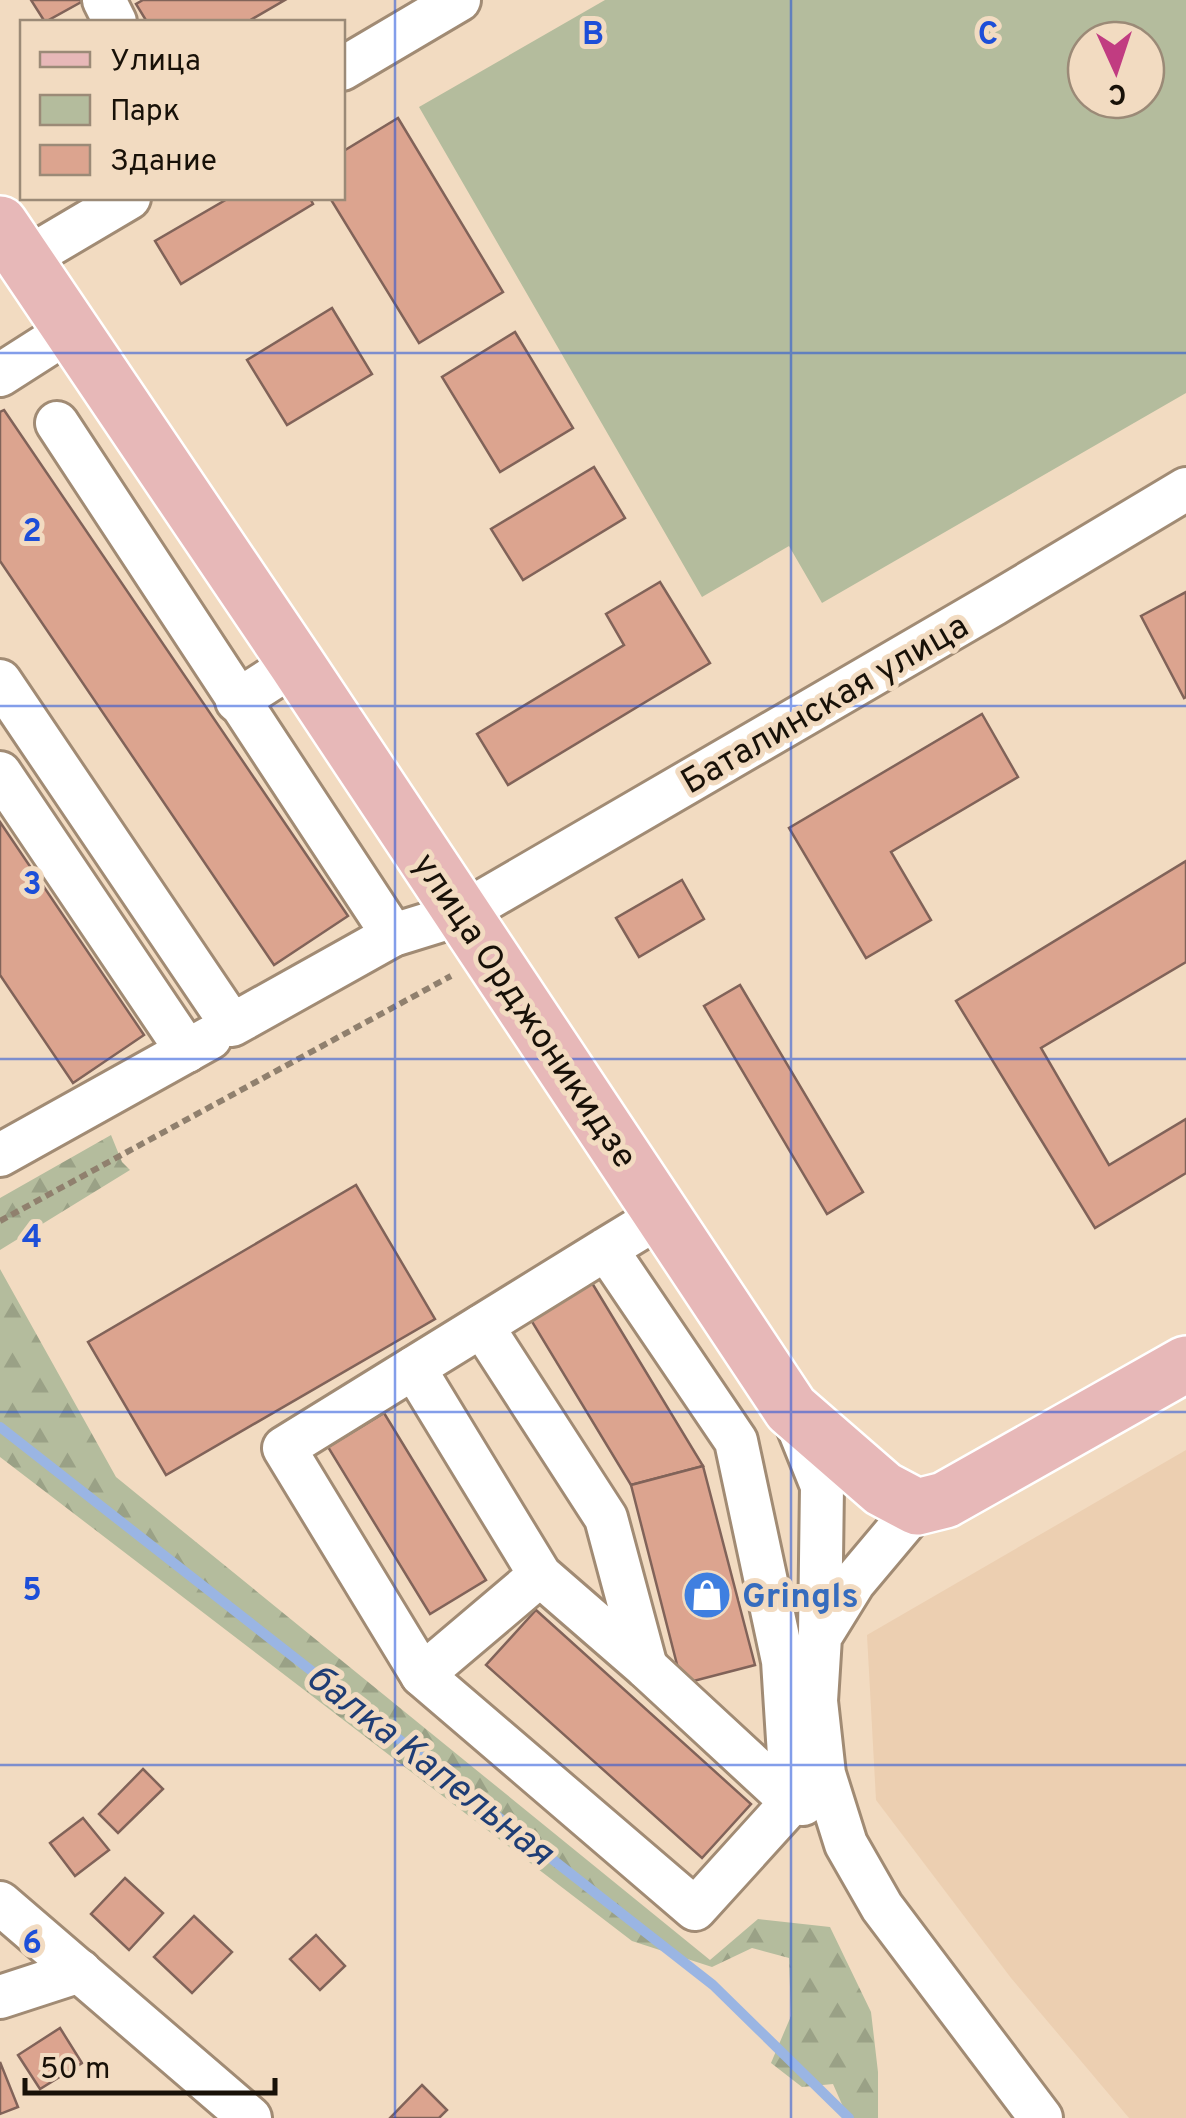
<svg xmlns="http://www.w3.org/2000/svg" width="1186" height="2118" viewBox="0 0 1186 2118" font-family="Overpass,sans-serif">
<defs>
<pattern id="forest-firs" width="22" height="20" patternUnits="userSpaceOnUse" patternTransform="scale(2.5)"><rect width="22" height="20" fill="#b4bc9d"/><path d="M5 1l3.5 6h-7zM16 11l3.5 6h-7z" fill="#9aa186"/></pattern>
</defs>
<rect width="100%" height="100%" fill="#f2dbc1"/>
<path fill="#eccfb1" d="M1186,1450V2118H1129L1011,1978L876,1800L867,1635Z"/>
<path fill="#b4bc9d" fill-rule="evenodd" d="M605,0H1186V393L822,603L789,546L702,597L419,107ZM1086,40H1146V100H1086Z"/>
<g fill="url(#forest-firs)">
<path d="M111,1135L122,1162L130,1170L0,1250V1198Z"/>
<path d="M0,1269L116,1477L710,1960L758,1919L830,1927L871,2012L878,2072V2118H848L833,2084L802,2087L771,2063L791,2016L789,1958L752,1948L712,1967L632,1941L0,1457Z"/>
</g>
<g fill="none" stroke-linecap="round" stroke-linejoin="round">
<path stroke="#9ab5e3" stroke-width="10" d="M0,1427L713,1985L849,2118"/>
</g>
<g fill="#dca48f" stroke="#816359" stroke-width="2.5">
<path d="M31,0H85L45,22Z"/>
<path d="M143,0H285L247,22H147L136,4Z"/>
<path d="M398,118L503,292L419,343L330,198H342V152Z"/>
<path d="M229,198H310L313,204L181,284L155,241Z"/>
<path d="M332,308L372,374L287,425L247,360Z"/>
<path d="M515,332L573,428L500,472L442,377Z"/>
<path d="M4,410L348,916L274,965L0,561V412Z"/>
<path d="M594,467L625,518L523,580L491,529Z"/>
<path d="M660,582L710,663L508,785L477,734L624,645L606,614Z"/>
<path d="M1186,592V697L1184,698L1141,616Z"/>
<path d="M982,714L1018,777L891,852L931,920L866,958L789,828Z"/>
<path d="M0,822L144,1035L73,1083L0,975Z"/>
<path d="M1186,861V962L1041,1048L1109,1165L1186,1119V1173L1095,1228L956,1001Z"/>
<path d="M682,880L704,919L639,957L616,918Z"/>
<path d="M740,985L863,1192L827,1214L704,1006Z"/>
<path d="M356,1185L435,1319L166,1475L88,1342Z"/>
<path d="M592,1283L703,1466L631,1485L531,1320Z"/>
<path d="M384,1413L486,1580L430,1614L328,1447Z"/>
<path d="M703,1466L755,1665L682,1684L631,1485Z"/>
<path d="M536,1610L751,1804L702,1858L486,1665Z"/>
<path d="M143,1769L163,1789L118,1833L99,1814Z"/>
<path d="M83,1818L109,1850L75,1876L50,1843Z"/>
<path d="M125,1878L163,1913L129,1950L91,1914Z"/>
<path d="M194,1916L232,1952L192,1993L154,1957Z"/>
<path d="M316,1935L345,1966L320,1990L290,1959Z"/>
<path d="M60,2028L82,2063L40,2089L18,2055Z"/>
<path d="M0,2062L18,2107L0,2114Z"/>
<path d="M422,2085L447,2110L439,2118H390Z"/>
</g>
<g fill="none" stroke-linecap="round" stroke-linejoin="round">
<g stroke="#a18b74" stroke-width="48">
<g id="minor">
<path d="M104,0L115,22"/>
<path d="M342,69L459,0"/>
<path d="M24,260L129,198"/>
<path d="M0,375L72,329"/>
<path d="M57,423L393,935"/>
<path d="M0,681L232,1025L393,935L461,914L994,604L1186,489"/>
<path d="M237,701L296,663"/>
<path d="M0,773L187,1051"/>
<path d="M0,1155L210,1038"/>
<path d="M606,1249L736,1441L783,1661L792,1802L695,1909L422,1675L284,1448L606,1249L662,1215"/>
<path d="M482,1326L606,1518L646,1667"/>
<path d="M414,1368L540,1575L646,1667L792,1802L803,1804"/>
<path d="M793,1414L822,1486L820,1633"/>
<path d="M917,1507L854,1582L820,1637L816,1701L824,1774L846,1844L882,1907L1041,2118"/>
<path d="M422,1675L540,1575"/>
<path d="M0,1903L250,2118"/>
<path d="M0,1997L80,1971"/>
</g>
</g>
<g stroke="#fff" stroke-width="60">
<path id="major" d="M0,224L296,663L791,1409L883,1489L917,1507L945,1500L1186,1364"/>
</g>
<path stroke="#90806e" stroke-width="6" stroke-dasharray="8 5" stroke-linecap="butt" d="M0,1221L451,976"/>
<use href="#minor" stroke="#fff" stroke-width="42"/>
<use href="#major" stroke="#e7b8b8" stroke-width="55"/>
</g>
<path fill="none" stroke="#1d4ed8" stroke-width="2.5" stroke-opacity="0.55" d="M395,0V2118M791,0V2118M0,353H1186M0,706H1186M0,1059H1186M0,1412H1186M0,1765H1186"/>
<defs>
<g id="shop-disc" transform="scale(2.5)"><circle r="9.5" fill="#3f7fe0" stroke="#f2dbc1"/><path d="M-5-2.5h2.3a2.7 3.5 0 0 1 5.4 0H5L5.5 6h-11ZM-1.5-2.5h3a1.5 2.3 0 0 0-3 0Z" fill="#fff"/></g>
</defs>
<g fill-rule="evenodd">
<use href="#shop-disc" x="707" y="1595"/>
</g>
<g text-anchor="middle" stroke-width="10" stroke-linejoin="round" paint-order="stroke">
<g font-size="35" fill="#181108" stroke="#f2dbc1">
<text transform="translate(824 703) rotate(-30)" y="12">Баталинская улица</text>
<text transform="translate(526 1010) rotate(56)" y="12">улица Орджоникидзе</text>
</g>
<g font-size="35" font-weight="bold" fill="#366cbe" stroke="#f2dbc1" text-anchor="start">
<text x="742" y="1607">Gringls</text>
</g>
<g font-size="38" font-style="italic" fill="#1f3d75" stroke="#f2dbc1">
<text transform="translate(431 1764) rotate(38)" y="13">балка Капельная</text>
</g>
</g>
<g font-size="32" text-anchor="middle" font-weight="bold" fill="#1d4ed8" stroke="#f2dbc1" stroke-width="10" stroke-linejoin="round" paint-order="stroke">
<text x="593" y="44">B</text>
<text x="988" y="44">C</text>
<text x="32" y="541">2</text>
<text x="32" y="894">3</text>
<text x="32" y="1247">4</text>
<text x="32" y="1600">5</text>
<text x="32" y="1953">6</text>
</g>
<rect x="20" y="20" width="325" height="180" fill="#f2dbc1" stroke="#9b8a77" stroke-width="2.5"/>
<rect x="40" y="52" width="50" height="15" fill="#e7b8b8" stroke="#9b8a77" stroke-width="2.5"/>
<text x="110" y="70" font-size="30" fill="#181108">Улица</text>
<rect x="40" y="95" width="50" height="30" fill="#b4bc9d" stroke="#9b8a77" stroke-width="2.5"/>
<text x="110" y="120" font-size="30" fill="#181108">Парк</text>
<rect x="40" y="145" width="50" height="30" fill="#dca48f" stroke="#9b8a77" stroke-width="2.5"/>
<text x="110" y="170" font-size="30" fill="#181108">Здание</text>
<g transform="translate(1116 70) rotate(177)"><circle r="48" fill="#f2dbc1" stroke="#9b8a77" stroke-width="2.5"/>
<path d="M0-8L18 38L0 25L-18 38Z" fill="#c13c81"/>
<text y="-15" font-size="28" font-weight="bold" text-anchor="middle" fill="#181108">С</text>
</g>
<path d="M25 2078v15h250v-15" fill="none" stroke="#181108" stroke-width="5"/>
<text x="40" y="2078" font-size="30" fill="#181108" stroke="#f2dbc1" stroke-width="8" paint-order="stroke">50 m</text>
</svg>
